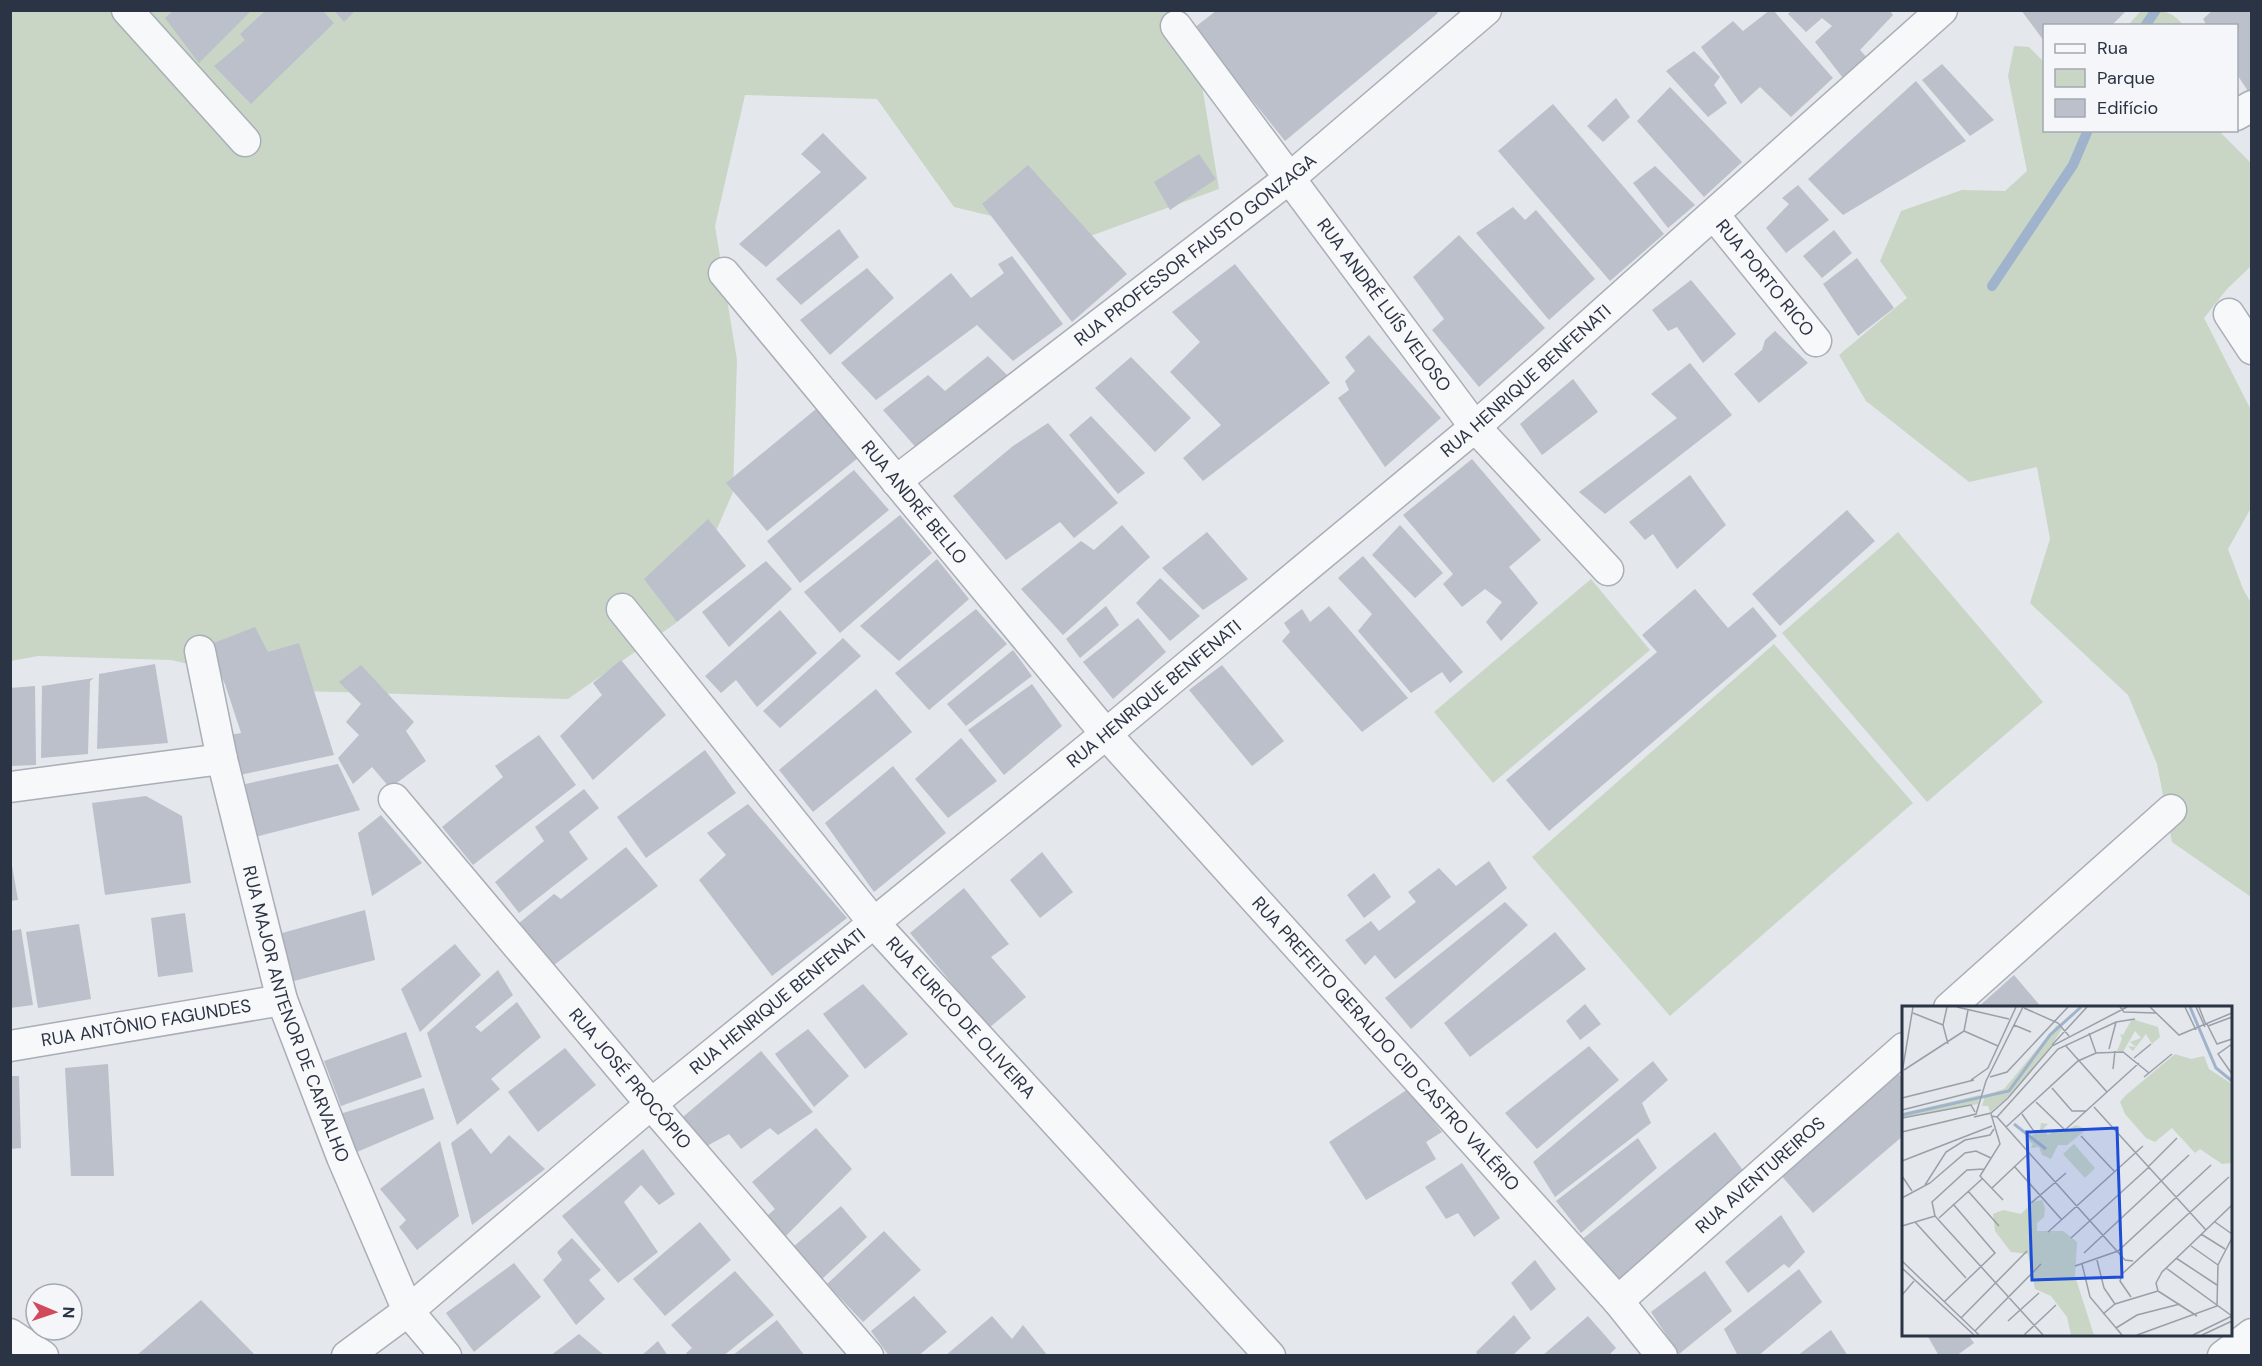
<svg xmlns="http://www.w3.org/2000/svg" width="2262" height="1366" viewBox="0 0 2262 1366" font-family="'DM Sans',sans-serif">
<rect width="100%" height="100%" fill="#e4e7ec"/>
<g fill="#c9d6c5">
<path d="M1165,10L1197,55L1219,189L1085,238L954,207L877,99L745,95L715,226L737,360L733,492L676,623L568,699L303,691L171,660L38,656L11,661V11Z"/>
<path d="M2142,10C2161,10 2171,10 2183,25H2128Z"/>
<path d="M2014,46L2029,47L2044,62V130L2219,131L2251,163V266L2227,289L2204,318L2251,410V508L2228,549L2243,589L2251,603V897L2172,842L2157,764L2128,695L2030,603L2050,539L2037,467L1969,482L1866,401L1839,355L1907,298L1880,261L1901,211L1962,190L2005,191L2027,171L2008,76Z"/>
<path d="M1898,532L2043,702L1927,802L1782,633Z"/>
<path d="M1591,579L1650,650L1493,783L1434,712Z"/>
<path d="M1774,644L1913,803L1670,1016L1532,857Z"/>
</g>
<g fill="none" stroke-linecap="round" stroke-linejoin="round">
<g stroke="#9fb4cc" stroke-width="10">
<path d="M2145,26L2156,10"/>
<path d="M1992,286L2073,165L2088,130"/>
</g>
</g>
<g fill="#bbc0ca">
<path d="M174,10H252L199,63L165,18Z"/>
<path d="M266,10H322L334,23L251,104L214,66L245,40L240,34Z"/>
<path d="M334,10H356L344,22Z"/>
<path d="M1217,10H1436L1438,13L1285,141L1194,28Z"/>
<path d="M1770,10H1773L1833,78L1791,117L1760,87L1741,104L1701,47L1733,21L1743,31Z"/>
<path d="M1792,10H1890L1893,15L1860,50L1870,61L1846,82L1815,42L1832,26L1822,18L1806,32L1788,14Z"/>
<path d="M2021,10H2127L2111,26H2044V41Z"/>
<path d="M2213,10H2252V97L2236,73V26H2207L2203,19Z"/>
<path d="M1694,51L1720,77L1714,85L1727,103L1708,117L1666,71Z"/>
<path d="M1942,64L1994,120L1970,136L1922,80Z"/>
<path d="M1916,81L1966,141L1843,215L1808,179Z"/>
<path d="M1670,87L1742,162L1704,197L1637,121Z"/>
<path d="M1616,98L1630,117L1603,142L1587,126Z"/>
<path d="M1553,104L1664,234L1610,281L1498,151Z"/>
<path d="M823,133L867,178L766,267L739,244L821,172L801,154Z"/>
<path d="M1199,154L1216,179L1170,210L1154,182Z"/>
<path d="M1028,165L1127,274L1072,322L982,204Z"/>
<path d="M1655,166L1695,205L1668,228L1633,183Z"/>
<path d="M1798,185L1829,220L1786,253L1766,228L1789,204L1782,198Z"/>
<path d="M1513,207L1525,220L1536,210L1595,279L1549,320L1476,233Z"/>
<path d="M839,229L859,257L801,305L776,279Z"/>
<path d="M1834,230L1852,253L1822,278L1803,256Z"/>
<path d="M1459,235L1545,328L1479,387L1432,330L1444,319L1413,277Z"/>
<path d="M1012,256L1063,324L1013,361L977,325L876,400L841,363L951,273L971,298L1004,273L998,264Z"/>
<path d="M1857,258L1894,308L1858,336L1823,284Z"/>
<path d="M1235,264L1330,383L1203,481L1183,458L1221,425L1170,372L1200,342L1172,312Z"/>
<path d="M867,268L894,298L830,355L800,320Z"/>
<path d="M1691,280L1736,334L1703,363L1677,327L1668,331L1652,310Z"/>
<path d="M1775,331L1808,363L1759,403L1734,374L1762,350L1765,340Z"/>
<path d="M1369,335L1441,418L1385,467L1338,398L1349,390L1345,381L1355,371L1345,357Z"/>
<path d="M988,356L1008,376L919,451L883,410L928,375L945,391Z"/>
<path d="M1131,357L1191,418L1155,452L1095,388Z"/>
<path d="M1690,363L1732,415L1605,514L1579,492L1677,418L1651,394Z"/>
<path d="M1573,379L1598,412L1542,455L1520,424Z"/>
<path d="M816,409L858,458L767,531L726,483Z"/>
<path d="M1091,416L1145,473L1118,494L1069,435Z"/>
<path d="M1048,423L1118,503L1074,538L1060,522L1006,560L953,496L1013,446Z"/>
<path d="M1472,459L1541,540L1509,567L1538,603L1501,641L1486,622L1502,602L1485,589L1462,607L1443,584L1453,574L1403,515Z"/>
<path d="M854,470L889,510L800,583L767,541Z"/>
<path d="M1690,475L1726,525L1677,569L1653,534L1645,540L1629,522Z"/>
<path d="M1847,510L1875,541L1780,626L1752,594Z"/>
<path d="M900,515L932,553L840,633L804,592Z"/>
<path d="M708,519L746,566L677,622L644,579Z"/>
<path d="M1122,525L1150,557L1063,635L1021,589L1081,541L1094,550Z"/>
<path d="M1400,525L1443,573L1415,598L1372,555Z"/>
<path d="M1207,532L1248,579L1203,610L1162,568Z"/>
<path d="M1363,556L1463,672L1450,683L1442,672L1411,693L1358,631L1372,614L1338,578Z"/>
<path d="M937,559L969,599L899,661L860,626Z"/>
<path d="M766,561L792,589L729,647L702,612Z"/>
<path d="M1160,578L1200,616L1170,641L1136,603Z"/>
<path d="M1695,589L1728,628L1753,607L1777,636L1549,831L1506,780L1657,652L1642,635Z"/>
<path d="M1106,606L1119,625L1080,658L1066,639Z"/>
<path d="M1329,606L1408,698L1362,732L1282,641L1290,632L1284,623L1302,609L1310,622Z"/>
<path d="M976,609L1007,644L929,710L895,673Z"/>
<path d="M780,610L817,653L757,707L736,680L721,693L705,676Z"/>
<path d="M1138,618L1166,652L1113,699L1083,662Z"/>
<path d="M255,627L268,652L299,643L334,755L235,776L225,736L241,733L225,684L206,646Z"/>
<path d="M843,638L861,656L780,728L763,711Z"/>
<path d="M1013,650L1032,676L966,726L947,704Z"/>
<path d="M621,660L666,715L593,780L560,736L602,695L593,683Z"/>
<path d="M155,664L168,743L97,749L99,674Z"/>
<path d="M361,665L414,722L406,731L426,761L390,788L372,767L353,784L338,758L359,735L346,722L361,704L339,682Z"/>
<path d="M1222,665L1284,741L1252,766L1189,690Z"/>
<path d="M94,678L90,681L88,754L41,758L42,686Z"/>
<path d="M1032,684L1062,726L1004,775L968,730Z"/>
<path d="M35,686L36,765L10,766V688Z"/>
<path d="M876,689L912,732L813,812L779,770Z"/>
<path d="M539,735L576,785L473,865L442,827L503,777L495,766Z"/>
<path d="M961,738L997,781L948,818L915,779Z"/>
<path d="M705,750L736,793L646,858L617,817Z"/>
<path d="M338,764L360,810L251,838L236,786Z"/>
<path d="M893,766L946,833L874,892L825,823Z"/>
<path d="M584,789L599,808L569,832L588,859L519,913L495,882L544,841L535,827Z"/>
<path d="M146,796L182,816L191,883L105,895L92,803Z"/>
<path d="M748,804L847,918L772,976L699,880L726,855L707,833Z"/>
<path d="M381,815L422,863L372,896L358,833Z"/>
<path d="M626,847L658,886L554,965L518,924L554,894L561,899Z"/>
<path d="M1042,852L1073,892L1040,918L1010,880Z"/>
<path d="M10,854L18,900L10,901Z"/>
<path d="M1489,861L1507,888L1395,979L1375,955L1365,965L1345,940L1371,921L1379,931L1416,902L1408,892L1439,868L1456,886Z"/>
<path d="M1374,873L1391,897L1364,918L1347,895Z"/>
<path d="M964,888L1009,944L991,957L1026,997L989,1028L910,933Z"/>
<path d="M1505,902L1528,925L1411,1029L1385,998Z"/>
<path d="M365,910L375,960L290,982L275,935Z"/>
<path d="M185,913L193,972L158,977L151,918Z"/>
<path d="M79,924L91,999L38,1008L26,932Z"/>
<path d="M21,929L33,1005L10,1008V931Z"/>
<path d="M1555,932L1586,969L1470,1057L1444,1023Z"/>
<path d="M455,944L481,975L420,1032L401,989Z"/>
<path d="M498,970L513,995L475,1027L481,1032L517,1002L541,1037L491,1079L500,1089L457,1125L427,1033Z"/>
<path d="M2014,975L2042,1008H1977Z"/>
<path d="M863,984L908,1034L865,1069L823,1014Z"/>
<path d="M1585,1004L1601,1024L1580,1040L1566,1021Z"/>
<path d="M808,1029L849,1076L814,1107L775,1054Z"/>
<path d="M406,1032L422,1077L341,1106L324,1061Z"/>
<path d="M1589,1046L1619,1080L1537,1149L1505,1113Z"/>
<path d="M565,1048L596,1085L538,1132L508,1092Z"/>
<path d="M761,1051L813,1112L778,1135L770,1128L741,1149L729,1134L705,1147L678,1121Z"/>
<path d="M1653,1061L1668,1080L1642,1103L1651,1123L1555,1197L1533,1162Z"/>
<path d="M108,1064L114,1176H71L65,1068Z"/>
<path d="M1892,1067L1904,1080V1135L1813,1213L1775,1168Z"/>
<path d="M10,1076H19L21,1148L10,1149Z"/>
<path d="M424,1088L434,1119L357,1152L340,1114Z"/>
<path d="M1408,1089L1442,1132L1426,1142L1436,1159L1366,1200L1329,1142Z"/>
<path d="M471,1128L491,1154L509,1135L545,1169L472,1225L451,1143Z"/>
<path d="M816,1128L852,1169L779,1243L761,1221L775,1209L752,1182Z"/>
<path d="M1715,1132L1747,1176L1615,1285L1580,1241Z"/>
<path d="M1638,1138L1657,1168L1581,1233L1556,1201Z"/>
<path d="M440,1141L459,1216L417,1250L399,1227L406,1220L380,1189Z"/>
<path d="M643,1149L675,1194L659,1205L641,1185L624,1202L658,1252L618,1283L562,1216Z"/>
<path d="M1462,1163L1500,1218L1474,1237L1458,1213L1446,1219L1425,1187Z"/>
<path d="M841,1206L867,1237L821,1280L793,1247Z"/>
<path d="M1781,1215L1805,1252L1789,1268L1784,1264L1748,1293L1725,1262Z"/>
<path d="M700,1222L731,1260L665,1316L633,1279Z"/>
<path d="M884,1231L921,1270L863,1322L827,1284Z"/>
<path d="M572,1238L601,1270L589,1280L605,1299L576,1325L543,1280L562,1260L557,1252Z"/>
<path d="M1535,1260L1556,1289L1531,1311L1511,1283Z"/>
<path d="M514,1263L541,1297L474,1352L446,1313Z"/>
<path d="M1799,1269L1822,1302L1758,1356H1738L1724,1329Z"/>
<path d="M735,1271L774,1315L723,1356H689L686,1353L692,1348L671,1325Z"/>
<path d="M1705,1271L1732,1311L1679,1354L1651,1312Z"/>
<path d="M914,1296L947,1332L918,1356H889L871,1331Z"/>
<path d="M201,1300L256,1356H136Z"/>
<path d="M1514,1315L1531,1338L1512,1356H1478L1476,1352Z"/>
<path d="M992,1316L1012,1339L1023,1325L1048,1356H945Z"/>
<path d="M1588,1316L1616,1348L1608,1356H1542Z"/>
<path d="M777,1320L805,1356H732Z"/>
<path d="M1831,1330L1848,1356H1797Z"/>
<path d="M579,1334L605,1356H550Z"/>
<path d="M1927,1335H1968L1974,1343L1956,1356H1939Z"/>
<path d="M658,1341L668,1356H641Z"/>
</g>
<g fill="none" stroke-linecap="round" stroke-linejoin="round">
<g stroke="#a9aeb7" stroke-width="33">
<g id="minor">
<path d="M127,10L245,141"/>
<path id="s1" d="M1176,26L1475,427L1608,570"/>
<path d="M2236,115L2252,106"/>
<path id="s2" d="M1714,215L1816,341"/>
<path id="s3" d="M724,273L1106,734L1618,1301L1662,1356"/>
<path d="M2229,314L2252,349"/>
<path id="s4" d="M896,481L1291,177L1486,10"/>
<path id="s5" d="M622,609L874,923L1270,1356"/>
<path id="s6" d="M200,651L222,759L282,1000L342,1157L408,1311L446,1356"/>
<path d="M10,787L222,759"/>
<path id="s7" d="M394,799L651,1104L868,1356"/>
<path d="M1949,1008L2171,810"/>
<path id="s8" d="M10,1046L282,1000"/>
<path id="s9" d="M1618,1301L1904,1048"/>
<path d="M10,1334L43,1356"/>
<path id="s10" d="M347,1356L408,1311L651,1104L1106,734L1475,427L1942,10"/>
<path d="M2223,1356L2252,1334"/>
</g>
</g>
<use href="#minor" stroke="#f7f8fa" stroke-width="30"/>
</g>
<g text-anchor="middle" stroke-width="4.5" stroke-linejoin="round" paint-order="stroke">
<g font-size="18" fill="#2b3445" stroke="#f4f6f9">
<text dy="6" stroke="none"><textPath href="#s4" startOffset="378">RUA PROFESSOR FAUSTO GONZAGA</textPath></text>
<text dy="6" stroke="none"><textPath href="#s2" startOffset="81">RUA PORTO RICO</textPath></text>
<text dy="6" stroke="none"><textPath href="#s1" startOffset="348">RUA ANDRÉ LUÍS VELOSO</textPath></text>
<text dy="6" stroke="none"><textPath href="#s10" startOffset="1530">RUA HENRIQUE BENFENATI</textPath></text>
<text dy="6" stroke="none"><textPath href="#s3" startOffset="298">RUA ANDRÉ BELLO</textPath></text>
<text dy="6" stroke="none"><textPath href="#s10" startOffset="1044">RUA HENRIQUE BENFENATI</textPath></text>
<text dy="6" stroke="none"><textPath href="#s10" startOffset="558">RUA HENRIQUE BENFENATI</textPath></text>
<text dy="6" stroke="none"><textPath href="#s6" startOffset="376">RUA MAJOR ANTENOR DE CARVALHO</textPath></text>
<text dy="6" stroke="none"><textPath href="#s5" startOffset="531">RUA EURICO DE OLIVEIRA</textPath></text>
<text dy="6" stroke="none"><textPath href="#s8" startOffset="138">RUA ANTÔNIO FAGUNDES</textPath></text>
<text dy="6" stroke="none"><textPath href="#s3" startOffset="1016">RUA PREFEITO GERALDO CID CASTRO VALÉRIO</textPath></text>
<text dy="6" stroke="none"><textPath href="#s7" startOffset="366">RUA JOSÉ PROCÓPIO</textPath></text>
<text dy="6" stroke="none"><textPath href="#s9" startOffset="190">RUA AVENTUREIROS</textPath></text>
</g>
</g>
<g transform="translate(1902 1006)">
<rect width="330" height="330" fill="#e4e7ec"/>
<path d="M230,13L256,21L258,31L250,38L244,28L231,45L226,40L234,41L228,36L239,32L233,25L221,46L215,45L220,33L218,28L221,29ZM155,19L160,23L149,40L106,91L88,106L86,100H80L83,89L102,83ZM273,48L289,53L302,50L307,63L330,78V157L320,158L298,143L293,147L270,122L253,136L244,132L223,108L218,96L224,89ZM78,89L76,98L0,112V107ZM139,117L146,118L141,123L146,129L155,123L161,126L174,119L185,123L165,139H156L149,153L140,149L137,141L129,142L131,138L125,133L138,124ZM172,138L193,162L183,172L161,148ZM140,194L143,202L142,211L135,217V225H161L175,236L173,270L192,329H169L165,311L149,290L133,283L126,248L109,246L93,225L91,208L101,204L119,208L131,196Z" fill="#c9d6c5"/>
<path fill="none" stroke="#9fb4cc" stroke-width="3" d="M288,1L314,62L330,75M0,109L107,85L148,29L179,1M112,118L144,143"/>
<path fill="none" stroke="#9a9fa9" stroke-width="1.5" d="M45,1L41,19L46,38M55,1L107,13M218,1L222,6L254,7M248,1L277,29L330,7M283,1L294,24M294,1L303,21M297,1L304,19M122,2L156,17L167,30M11,7L41,19M305,18L315,38L330,33M112,19L129,26M306,20L330,11M62,25L96,40M62,25L66,4M187,27L194,47M330,38L316,48L330,68M150,39L185,1M163,39L205,86M207,43L214,16M232,52L249,38M211,63L213,45M2,64L62,25M0,67L11,1M88,71L105,66L166,1M242,71L270,48M69,74L86,62L114,1M150,82L170,105H185M0,92L72,74M134,96L163,124L237,57M192,101L304,224M0,104L79,84M89,108L98,138L78,170L101,194M120,108L133,127M89,110L95,111L223,254L231,255M72,111L89,107L106,92L150,40L225,1M95,111L156,43L214,16L233,13M0,112L69,99L73,106M104,121L176,55L194,47L221,46L247,67M0,126L74,108L84,75L121,1M179,130L212,165M0,155L90,120M112,160L160,214M247,160L275,132M0,170L10,185M23,179L44,146L63,134L88,129L92,123M90,182L127,147M66,185L97,220M0,192L28,177L63,147L74,145L89,152M129,197L164,167M33,210L141,329M33,210L30,196L65,164L82,163M37,212L80,173M13,216L64,272M313,216L330,228M0,220L33,210M146,226L241,140M299,228L323,243M169,232L247,161M289,240L316,259M182,247L287,149M274,252L315,279M195,254L202,282L213,298M0,255L77,329M180,258L188,291L220,329M173,260L216,245L309,159M0,262L72,329M264,262L330,310M256,285L254,277L260,266L330,199M256,285L295,310M0,289L12,275M229,291L218,275L220,268L327,171M42,296L93,247L51,198M201,308L213,298L256,285M59,312L125,245M106,315L137,287M214,322L235,309L278,298M73,325L139,258M122,329L154,299M235,329L315,300L316,259L330,232M291,329L330,310M300,329L330,315"/>
<path fill="#1d4ed8" fill-opacity="0.15" stroke="#1d4ed8" stroke-width="3" d="M215,122L220,271L130,274L125,126Z"/>
<rect width="330" height="330" fill="none" stroke="#2b3445" stroke-width="3"/>
</g>
<rect width="2262" height="1366" fill="none" stroke="#2b3445" stroke-width="24"/>
<rect x="2043" y="24" width="195" height="108" fill="#f4f6f9" stroke="#a4a8b1" stroke-width="1.5"/>
<rect x="2055" y="44" width="30" height="9" fill="#f7f8fa" stroke="#a4a8b1" stroke-width="1.5"/>
<text x="2097" y="54" font-size="18" fill="#2b3445">Rua</text>
<rect x="2055" y="69" width="30" height="18" fill="#c9d6c5" stroke="#a4a8b1" stroke-width="1.5"/>
<text x="2097" y="84" font-size="18" fill="#2b3445">Parque</text>
<rect x="2055" y="99" width="30" height="18" fill="#bbc0ca" stroke="#a4a8b1" stroke-width="1.5"/>
<text x="2097" y="114" font-size="18" fill="#2b3445">Edifício</text>
<g transform="translate(54 1312) rotate(92)"><circle r="28" fill="#f4f6f9" stroke="#a4a8b1" stroke-width="1.5"/>
<path d="M0-4.5L10 22L0 15L-10 22Z" fill="#d1495b"/>
<text y="-9" font-size="16" font-weight="bold" text-anchor="middle" fill="#2b3445">N</text>
</g>
</svg>
